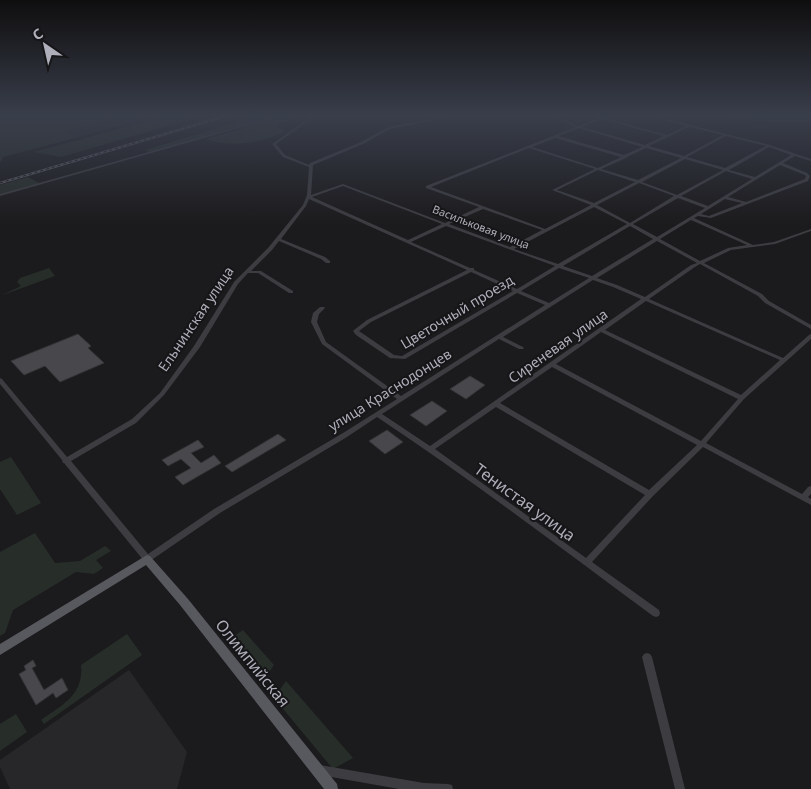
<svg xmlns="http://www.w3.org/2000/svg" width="811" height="789" viewBox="0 0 811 789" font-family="'Noto Sans',sans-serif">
<rect width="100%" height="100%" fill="#1b1a1c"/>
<g fill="#272629">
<path d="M123,115H157L79,137L66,132Z"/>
<path d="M129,670L187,752L177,789H10L0,767V760Z"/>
</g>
<g fill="#272e2a">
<path d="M0,115H122L67,132L79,137L3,157L0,163Z"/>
<path d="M171,115H204L61,157L34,152Z"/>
<path d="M262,115H276L151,153L145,150Z"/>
<path d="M289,115H304L275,125L286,132C260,142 233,149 206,139Z"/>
<path d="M714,115H811V122L755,121Z"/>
<path d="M28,177L41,184L0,195V185Z"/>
<path d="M49,268L55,276L0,296L21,286L17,282L20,278Z"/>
<path d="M11,457L41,503L17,515L0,489V462Z"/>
<path d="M35,533L55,563L80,561L105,546L111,551L96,560L103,568L94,574L76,572L13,610L5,633L0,636V552Z"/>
<path d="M243,630L274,665L262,682L228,640Z"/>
<path d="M127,634L142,655L44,724L41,720C62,705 84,695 81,665Z"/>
<path d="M286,681L353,758L333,769L274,698Z"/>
<path d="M16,714L27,732L0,751V724Z"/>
</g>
<g fill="#48474c" stroke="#353538">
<path d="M78,334L91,346L88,348L104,363L60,382L45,366L24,375L11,361Z"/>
<path d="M470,376L485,385L466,399L450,389Z"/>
<path d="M432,401L447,411L426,426L410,415Z"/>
<path d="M387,430L403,442L385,454L369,441Z"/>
<path d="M278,434L286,440L232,472L225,466Z"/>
<path d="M198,440L204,447L191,453L201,463L214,455L221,463L183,485L175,477L191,468L181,459L168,466L162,460Z"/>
<path d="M33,660L36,666L32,668L44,690L62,678L68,690L56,698L53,693L36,705L19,674L26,670L24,666Z"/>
</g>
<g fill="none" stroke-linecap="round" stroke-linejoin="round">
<g fill="#3c3c41" fill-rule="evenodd">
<path d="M280,115H285L0,196V194Z"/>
<path d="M314,115H317L276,144L285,155L309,165L310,163L361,142L388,127L451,115H458L390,129L363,144L313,165L311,195L343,184L445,223L479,207L426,188V186L576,127L549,115H553L579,126L598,118L588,115C592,115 597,117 601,117C604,117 607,115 610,115L604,118L667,135L686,126L646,115H651L770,145L811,159V161L795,156L783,163L807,173L810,176L808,181L711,218L698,216L694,218L753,245L774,242L811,229V231L775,244L731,250L704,263L762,294L769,301L811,325V329L765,303L758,296L700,264L695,267L649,299L783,358L809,335L811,334V339L744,399L706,443L802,494L808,487L811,486V494L808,497L811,499V505L703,447L653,496L592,562L659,610L660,613L659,616L656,617L653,616C562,549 472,480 377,417L347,437L220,513L150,561L147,562L144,561L64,463H63L62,460L0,384V378L2,379L67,457L132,419L160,393L194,346L234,282L268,248L303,205L307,195L309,167L283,157L272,144ZM601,119L664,136L645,145L582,127ZM689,127L723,135L684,156L649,146ZM579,128L642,147L624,155L558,136ZM726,136L766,146L725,168L687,157ZM555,138L621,157L598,168L532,147ZM769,147L791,155L755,177L729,170ZM529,148L595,169L552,190L591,205L545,229L431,187ZM646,148L681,158L638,180L601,169L626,158L627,157ZM685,159L723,170L677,195L642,182ZM780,165L805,175L806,176L805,179L746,202L728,197ZM598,170L635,182L594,203L557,190ZM726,171L752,179L708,206L681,196ZM639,183L674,196L630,223L597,205ZM343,186L442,224L408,240L312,197ZM678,198L705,208L657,237L633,224ZM309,199L467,270L367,320L354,330L353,331L356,335L390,358L405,359L517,293L545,305L401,396L326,342L317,322L319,314L325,308L324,307H320L313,313L311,322L322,344L397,399L343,433L214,509L148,554L71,461L136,423L164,395L200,347L238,284L248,273H258L289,293H293V291L261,271H251L272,250L279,241L321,259L326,263H330V261L325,257L281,239L306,206ZM725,199L742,203L709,216L701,214ZM594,207L627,224L558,264L514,249ZM483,209L542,230L510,247L449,224ZM691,220L747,245L728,248L700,261L660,239ZM446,226L555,266L517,289L474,270V268H470L411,242ZM630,226L653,239L592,276L563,266ZM657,241L697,263L691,265L645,297L617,285L597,278ZM559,268L589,278L549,303L521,291ZM471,272L513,291L402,356L394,355L359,331L371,322ZM593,280L613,287L641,299L430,446L382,414L499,339L519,349H523L524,348L523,347L503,337ZM646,301L780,360L741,395L605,330ZM601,332L738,399L701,441L556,364ZM552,367L697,445L649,490L500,403ZM496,407L645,495L586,558L435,449Z"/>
<path d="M647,653L650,654L652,657L685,789H675L642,657L644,654Z"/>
<path d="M320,765L424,783L448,784L452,785L453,789H399L320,775L316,774L315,770L316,766Z"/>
</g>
<path fill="#58585f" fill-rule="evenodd" d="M147,555L150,556L188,599L337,784L338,789H324L180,605L146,565L0,655V644Z"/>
<g stroke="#57575e" stroke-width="2.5">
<path id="rail" d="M0,183L229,115"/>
</g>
<use href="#rail" stroke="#161517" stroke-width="1" stroke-dasharray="3" stroke-linecap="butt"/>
</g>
<linearGradient id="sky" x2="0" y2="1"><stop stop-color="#0f0e0f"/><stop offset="0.51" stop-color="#393e4b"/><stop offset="1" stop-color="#393e4b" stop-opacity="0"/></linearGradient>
<rect width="811" height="226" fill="url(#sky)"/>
<g text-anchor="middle" stroke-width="4" stroke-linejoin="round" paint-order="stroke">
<g font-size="11" fill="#aeafba" stroke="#161517">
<text transform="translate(481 227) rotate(21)" y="4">Васильковая улица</text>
</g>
<g font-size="14" fill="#aeafba" stroke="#161517">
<text transform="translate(457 312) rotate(-31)" y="5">Цветочный проезд</text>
<text transform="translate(196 319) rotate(-56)" y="5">Ельнинская улица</text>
<text transform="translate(558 346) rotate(-35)" y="5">Сиреневая улица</text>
<text transform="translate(390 390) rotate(-32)" y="5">улица Краснодонцев</text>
</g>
<g font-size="16" fill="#aeafba" stroke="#161517">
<text transform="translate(525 502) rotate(36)" y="6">Тенистая улица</text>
<text transform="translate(253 663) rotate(51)" y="6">Олимпийская</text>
</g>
</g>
<g transform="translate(45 45) rotate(326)" stroke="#161517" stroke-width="4" paint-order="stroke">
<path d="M0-4L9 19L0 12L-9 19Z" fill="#aeafba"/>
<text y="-8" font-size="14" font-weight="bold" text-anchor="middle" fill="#aeafba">С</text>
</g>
</svg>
